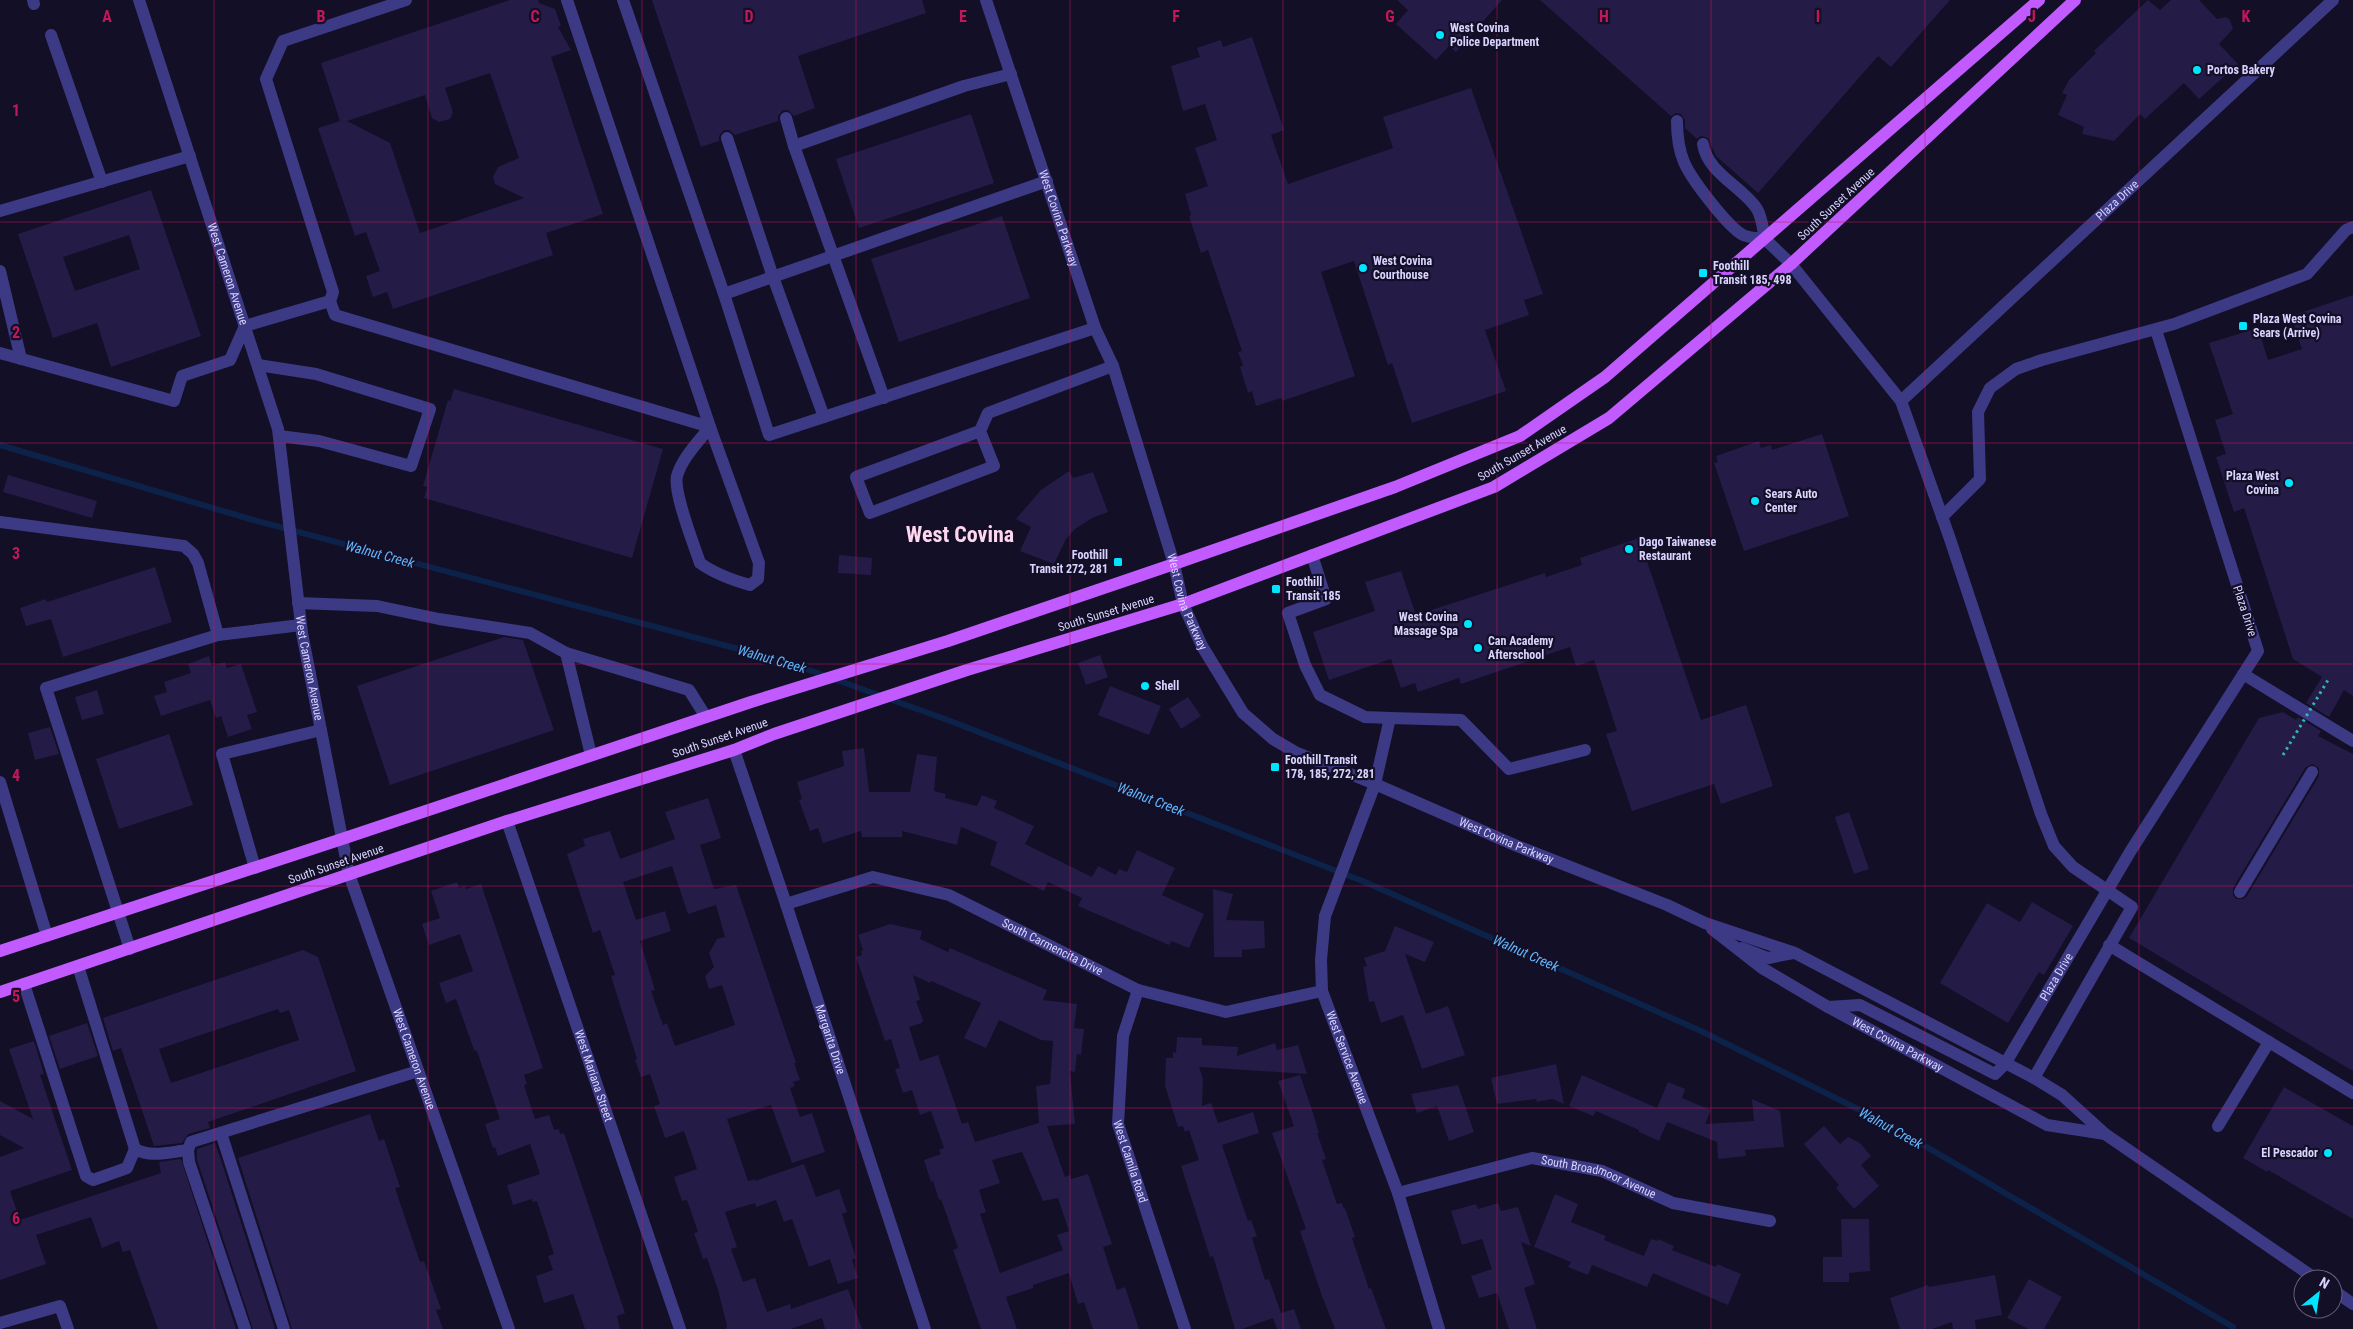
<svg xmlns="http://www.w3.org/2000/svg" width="2353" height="1329" viewBox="0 0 2353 1329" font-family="'Roboto Condensed',sans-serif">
<rect width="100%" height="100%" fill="#130f26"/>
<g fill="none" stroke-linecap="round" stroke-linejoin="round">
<path stroke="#0c2248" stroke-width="6" d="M0,445L250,519L787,662L945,719L1365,882L1701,1031L1886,1123L2233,1327"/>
</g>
<g fill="#241b47" fill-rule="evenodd">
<path d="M510,0H538L539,3L555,9L561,26L558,27L571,50L551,57L603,214L546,233L553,255L393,309L387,292L373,297L366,276L380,271L366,232L355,236L318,128L340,121L321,63ZM490,73L519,158L498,167L493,177L495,184L524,198L420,233L390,143L347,121L425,95L432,118L439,122L450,119L453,112L445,88Z"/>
<path d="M652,0H922L926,13L798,56L815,108L794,116L788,110H783L778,116V121L735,135L729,130H724L719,136V141L701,147Z"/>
<path d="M1397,0H1502L1456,52L1449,46L1436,60L1396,24L1408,10Z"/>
<path d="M1540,0H1950L1891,67L1878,56L1758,193L1716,156L1708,138L1701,136L1697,139L1685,128V120L1681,114L1676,113L1671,116Z"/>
<path d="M2148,0L2160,10L2171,0H2199L2217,19L2226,17L2230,20L2233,29L2219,44L2238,64L2199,99L2184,83L2145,119L2140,114L2114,141L2082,134L2084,127L2058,115L2067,95L2062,93L2069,80L2096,53L2094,51Z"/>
<path d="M1252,37L1284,130L1271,135L1288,184L1393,148L1383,117L1471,88L1543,294L1524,300L1529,315L1485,330L1506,391L1412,423L1392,363L1388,365L1354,261L1321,272L1355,376L1282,401L1281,398L1256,406L1252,391L1248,393L1240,367L1243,365L1238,352L1242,351L1208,250L1201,253L1189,216L1191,215L1185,194L1208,186L1195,148L1217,140L1205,104L1183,111L1171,66L1200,57L1197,48L1221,40L1223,47Z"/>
<path d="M971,114L994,183L859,228L836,159Z"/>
<path d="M151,190L201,336L111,367L97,323L53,338L18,234ZM129,235L140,269L75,291L63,257Z"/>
<path d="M1002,216L1030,298L899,342L871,259Z"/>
<path d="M2353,295V696L2344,690L2329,717L2306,703L2322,677L2293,659L2244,508L2234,512L2216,457L2226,454L2215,420L2233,414L2209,343L2258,328L2268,360L2302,349L2291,316Z"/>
<path d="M454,389L663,449L632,558L424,498L427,487L423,486L448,400L450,401Z"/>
<path d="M1822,434L1849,516L1744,551L1714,463L1718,462L1716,456L1759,441L1761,448L1771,445L1772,450Z"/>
<path d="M1069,471L1073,478L1093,472L1108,512L1092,518L1075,529L1066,539L1054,564L1020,551L1031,527L1016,519L1041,490Z"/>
<path d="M8,475L97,501L92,518L3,492Z"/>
<path d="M1639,538L1701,720L1746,705L1773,786L1721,804L1714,784L1632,811L1606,734L1617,731L1594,660L1576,666L1570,647L1461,684L1459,678L1418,692L1415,683L1401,688L1391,659L1329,680L1313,632L1375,611L1365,582L1401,571L1416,615L1545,573L1546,577L1582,565L1580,558Z"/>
<path d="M839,555L872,558L871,575L838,573Z"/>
<path d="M155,567L172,622L63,657L51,619L26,626L20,608L46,599L47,602Z"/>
<path d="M504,637L523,640L554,730L390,785L357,686Z"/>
<path d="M1100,655L1108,677L1086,685L1078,663Z"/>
<path d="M209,656L212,666L225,662L227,668L241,664L257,712L247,715L252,729L228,737L221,716L216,718L210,700L161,716L154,696L167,692L164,682L191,673L188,664Z"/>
<path d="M1110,686L1161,706L1149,735L1098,715Z"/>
<path d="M97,690L104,714L82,720L75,697Z"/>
<path d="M1188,697L1201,716L1181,729L1169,709Z"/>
<path d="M2283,712L2296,720L2298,717L2321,731L2318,736L2353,754V1071L2129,938L2259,718ZM2312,764L2319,768V776L2247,896L2243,899H2236L2233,895V888L2305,768Z"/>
<path d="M50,727L59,754L35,760L28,733Z"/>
<path d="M169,734L193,805L119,829L96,759Z"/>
<path d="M864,748L869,792H910L917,754L937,757L934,791L946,794L945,798L977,806L982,795L997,801L994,808L1034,826L1025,844L1092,877L1098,866L1116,875L1119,869L1127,872L1137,850L1175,868L1162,895L1204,914L1189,948L1171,941L1169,945L1078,906L1082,898L1048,882L1044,891L990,865L997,842L961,827L957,845L902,831V837H862L861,831L823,843L818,828L810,831L799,800L802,799L797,782L844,766L842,751Z"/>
<path d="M708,798L721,838L700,845L714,889L736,885L796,1063H794L800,1080L793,1082L795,1086L790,1088L800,1117L812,1113L825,1152L792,1163L771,1105L727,1119L748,1181L755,1179V1181L804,1164L816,1197L839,1189L847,1212L842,1214L856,1258L852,1260L858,1278L838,1284L830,1259L809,1267L792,1219L784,1222L776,1200L756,1207L755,1203L725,1212L737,1247L731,1249L743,1282L755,1278L767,1312L790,1304L791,1309L848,1289L862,1329H825L822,1318L791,1329H726L727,1326L718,1290L707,1258L703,1259L694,1233L698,1232L687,1200L682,1201L674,1177L697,1169L684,1131L665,1138L654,1106L660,1104L650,1074L641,1077L635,1060L637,1059L611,976L615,975L600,930L593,933L567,854L585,846L583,839L610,831L620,859L675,839L665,812ZM672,866L688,914L716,905L725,937L717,939L709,953L714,967L705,976L709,989L722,985L735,1025L675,1046L667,1023L663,1025L651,991L655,990L640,941L671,931L665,911L636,920L623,882Z"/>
<path d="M1849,812L1869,869L1854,874L1835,817Z"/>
<path d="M457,882L459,888L465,886L466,889L481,884L543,1068L524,1075L527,1084L524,1085L535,1119L549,1115L554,1130L559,1129L560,1134L564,1133L625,1313L617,1316L620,1329H585L573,1294L544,1303L536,1276L553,1270L548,1256L554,1254L537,1201L533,1202L532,1199L513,1205L507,1185L540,1174L530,1144L498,1156L495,1147L493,1148L485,1124L500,1119L477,1051L474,1050L456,999L446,1003L439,983L473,971L460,934L429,945L422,924L440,918L431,891Z"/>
<path d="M1213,889L1233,894L1226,920L1264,921L1265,948L1242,950V957H1214Z"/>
<path d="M2032,902L2073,926L2044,975L2039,972L2008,1023L1940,983L1987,903L2020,922Z"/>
<path d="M890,924L922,931L920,939L948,952L950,948L1047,990L1043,1000L1077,1004L1074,1028L1084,1029L1081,1055L1077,1054L1075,1072L1070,1071L1075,1124L1047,1126L1065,1177L1070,1175L1071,1179L1088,1174L1112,1244L1103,1247L1117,1290L1125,1287L1139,1329H1093L1084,1302L1078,1304L1069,1273L1033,1285V1288L1006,1297L1017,1329H981L953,1250L958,1248L941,1199L939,1200L933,1181L931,1182L924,1160L941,1154L939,1150L944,1148L931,1111L920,1115L912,1090L903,1093L895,1069L900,1068L891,1039L885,1041L856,957L862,955L861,951L863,950L858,935ZM913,975L930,983L931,981L981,1003L964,1038L986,1048L999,1020L1041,1040L1053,1041L1050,1084L1036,1086L1039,1123L975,1142L968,1122L962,1124L938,1055L920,1061L909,1027L922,1023L923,1020L916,1001L920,1000ZM1022,1152L1043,1201L1058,1198L1069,1231L1057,1235L1063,1250L1000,1273L980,1214L986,1212L979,1190L1000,1183L992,1160Z"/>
<path d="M1395,926L1434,942L1425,962L1405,954L1426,1014L1448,1006L1465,1055L1422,1069L1403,1015L1381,1023L1374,1001L1369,1002L1363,967L1367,966L1364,958L1385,951Z"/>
<path d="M303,950L318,957L356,1071L208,1122L210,1128L188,1134L182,1143L154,1146L121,1048L113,1051L103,1018ZM278,1009L280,1013L289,1010L299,1040L171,1083L159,1049Z"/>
<path d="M87,1023L98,1056L60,1069L49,1036Z"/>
<path d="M1177,1037L1202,1038V1045L1238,1047L1237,1056L1275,1043L1277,1050L1298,1045L1307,1074L1199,1067L1203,1079L1202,1106L1211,1103L1218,1123L1253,1112L1259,1133L1222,1145L1248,1221L1251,1220L1257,1236L1252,1238L1265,1280L1269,1279L1281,1313L1294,1309L1301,1329H1277L1273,1318L1242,1329H1235L1213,1256L1210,1257L1181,1166L1199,1160L1189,1130L1185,1132L1183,1126L1178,1127L1165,1086L1166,1058H1173V1052L1176,1053Z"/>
<path d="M34,1041L44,1074L40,1075L72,1170L10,1191L20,1220L161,1173L159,1162L181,1159L236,1329H158L130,1250L123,1252L119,1241L102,1248L91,1217L36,1235L46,1264L0,1280V1157L24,1148L0,1135V1101L33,1119L9,1049Z"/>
<path d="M1556,1064L1564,1104L1552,1099L1537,1102L1536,1099L1497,1104L1491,1078Z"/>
<path d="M1300,1075L1313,1113L1319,1133H1317L1326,1159L1322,1160L1337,1204L1342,1203L1344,1209L1345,1208L1355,1237L1352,1238L1369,1289L1371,1288L1386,1329H1335L1322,1296L1300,1231L1306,1229L1272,1133L1294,1126L1278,1081Z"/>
<path d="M1582,1075L1657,1108L1668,1082L1685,1089L1682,1098L1711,1110L1705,1124L1754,1121L1752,1099L1780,1111L1784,1147L1745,1150L1746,1156L1718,1159L1717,1142L1667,1122L1659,1141L1639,1132V1130L1596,1111L1593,1116L1569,1106Z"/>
<path d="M1458,1085L1474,1132L1449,1141L1437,1106L1417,1113L1411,1094Z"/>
<path d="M2284,1087L2353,1126V1219L2268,1170L2267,1172L2243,1158Z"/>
<path d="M370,1114L379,1141L384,1139L400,1187L395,1188L420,1262L424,1261L441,1309L436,1310L443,1329H292L238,1158Z"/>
<path d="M1824,1126L1840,1144L1848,1137L1860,1143L1871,1156L1861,1165L1879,1186L1854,1209L1836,1188L1839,1185L1804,1144Z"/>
<path d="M215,1143L222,1163L275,1329H253L197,1160V1149Z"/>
<path d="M1555,1194L1578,1204L1571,1222L1606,1236L1604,1240L1644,1256L1651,1239L1657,1241L1658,1239L1674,1246L1672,1250L1716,1267L1717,1264L1741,1274L1728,1305L1653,1273L1647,1287L1592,1265L1588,1275L1568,1267L1571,1262L1534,1247Z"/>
<path d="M1498,1203L1501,1211L1518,1207L1531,1246L1521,1242L1535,1284L1524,1288L1537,1329H1509L1497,1293L1479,1298L1471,1276L1492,1269L1482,1239L1462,1245L1451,1211L1476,1204L1478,1209Z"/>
<path d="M1841,1219H1869L1870,1271L1849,1273V1282H1823V1257H1842Z"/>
<path d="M1995,1275L2002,1315L1975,1320L1976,1329H1953L1952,1322L1932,1329H1900L1890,1298L1928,1285L1929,1287Z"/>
<path d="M2029,1279L2062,1297L2044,1329H2028L2007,1318Z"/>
</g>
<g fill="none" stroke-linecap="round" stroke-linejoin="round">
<g stroke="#3d3a85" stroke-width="12">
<path d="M33,0L34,4"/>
<path id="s1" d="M139,0L278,429L302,633L349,874L509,1329"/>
<path d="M623,0L724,294"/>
<path id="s2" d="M986,0L1095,328L1113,366L1174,564L1183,604L1202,646L1243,713L1273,739L1295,752L1375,784L1517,846L1667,905L1705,923L1795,953L2034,1078L2062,1095L2105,1134L2316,1279"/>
<path d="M51,35L102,182"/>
<path d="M786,118L794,146L884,398"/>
<path d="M1677,121C1677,136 1678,148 1684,162C1691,179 1728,227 1743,235C1749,238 1758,238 1765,239"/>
<path d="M727,138L773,277L824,417"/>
<path d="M1703,144C1707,173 1743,187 1757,209C1762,217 1763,230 1765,239"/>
<path d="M794,146L964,86L1011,74"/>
<path d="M1047,181L724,294L769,435L1095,328"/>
<path d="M0,211L190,156"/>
<path d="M1765,239L1791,264L1901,401L1950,539L2041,814L2054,846L2073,867L2132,907L2034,1078"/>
<path d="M0,271L21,359"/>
<path d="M330,301L333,292L266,79L283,41L406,0"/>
<path d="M0,353L174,401L182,376L230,360L245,326L330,301L335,315L710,427L567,0"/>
<path d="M258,365L316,374L430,409L411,466L319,441L279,436"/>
<path id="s3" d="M1901,401L2333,0"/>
<path d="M710,427L759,563L758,579L750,585C732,580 715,574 700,563C694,545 673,492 677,476C682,458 699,441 710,427Z"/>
<path d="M980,431L994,466L870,513L856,477L980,431L988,413L1113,366"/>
<path d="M1942,517L1980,479L1978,412L1990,388L2016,369L2042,360L2174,324L2307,274L2346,230L2353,227"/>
<path d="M0,522L184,546L193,554L198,563L218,635"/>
<path id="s4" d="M1312,555L1326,599L1288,613L1305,665L1320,695L1365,717L1390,718L1375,784L1325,916L1321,960L1322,991L1398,1193L1439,1329"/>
<path d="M298,603L377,606L439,619L530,633L566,653L689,690L706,717"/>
<path d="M566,653L591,755"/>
<path d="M2243,674L2353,741"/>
<path d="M1390,718L1461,720L1509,769L1585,750"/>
<path id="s5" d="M734,750L786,904L925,1329"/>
<path d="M0,782L47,936"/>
<path id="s6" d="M507,821L680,1329"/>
<path d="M255,868L222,754L321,730"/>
<path d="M2240,892L2312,772"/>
<path id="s7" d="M786,904L873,877L949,895L1138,990L1226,1012L1322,991"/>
<path id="s8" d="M1712,929L1762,968L1828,1007L2047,1125L2105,1134"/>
<path d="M2109,945L2353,1093"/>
<path d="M1742,948L1768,958L1793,953"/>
<path d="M130,949L46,688L218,635L301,625"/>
<path d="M78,966L135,1149C151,1158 170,1152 188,1150"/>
<path d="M24,984L86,1176L93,1180L127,1168L135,1149"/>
<path id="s9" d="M1138,990L1123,1036L1118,1124L1185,1329"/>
<path id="s10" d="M1828,1007L1860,1005L1995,1074L2005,1064L2130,852L2258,651L2156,330"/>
<path d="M2218,1126L2269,1042"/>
<path d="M221,1133L284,1329"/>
<path id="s11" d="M1398,1193L1532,1158L1602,1171L1673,1203L1770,1221"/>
<path d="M2333,1290L2353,1304"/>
<path d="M0,1323L60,1306L68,1329"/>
<path d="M245,1329L189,1162L188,1150L191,1142L418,1071"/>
</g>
<g stroke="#c25bff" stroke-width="12">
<path d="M0,951L342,839L751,702L948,641L1174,564L1395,487L1520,436L1605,377L2039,0"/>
<path d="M0,992L507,821L734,750L774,734L967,670L1183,604L1494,487L1609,418L1791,264L2075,0"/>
</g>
<path stroke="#2fb8b0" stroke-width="3" stroke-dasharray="2.5 4" stroke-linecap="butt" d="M2283,755L2328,680"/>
</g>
<path fill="none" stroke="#c2185b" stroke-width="1" stroke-opacity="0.55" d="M214,0V1329M428,0V1329M642,0V1329M856,0V1329M1070,0V1329M1283,0V1329M1497,0V1329M1711,0V1329M1925,0V1329M2139,0V1329M0,222H2353M0,443H2353M0,664H2353M0,886H2353M0,1108H2353"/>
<g fill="#00e5ff" stroke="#130f26" stroke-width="2">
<circle cx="1440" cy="35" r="5"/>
<circle cx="2197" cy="70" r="5"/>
<circle cx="1363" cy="268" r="5"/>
<rect x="1698" y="268" width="10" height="10" rx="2.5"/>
<rect x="2238" y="321" width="10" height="10" rx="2.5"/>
<circle cx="2289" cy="483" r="5"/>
<circle cx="1755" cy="501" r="5"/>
<circle cx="1629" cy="549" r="5"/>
<rect x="1113" y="557" width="10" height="10" rx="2.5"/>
<rect x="1271" y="584" width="10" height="10" rx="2.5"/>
<circle cx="1468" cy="624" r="5"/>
<circle cx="1478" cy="648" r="5"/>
<circle cx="1145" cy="686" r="5"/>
<rect x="1270" y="762" width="10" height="10" rx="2.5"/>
<circle cx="2328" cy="1153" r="5"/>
</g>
<g text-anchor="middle" stroke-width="4.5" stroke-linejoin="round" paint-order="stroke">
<g font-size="12" font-weight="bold" fill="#d9d4ff" stroke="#130f26" text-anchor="start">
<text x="1450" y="32">West Covina<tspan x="1450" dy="14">Police Department</tspan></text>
<text x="2207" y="74">Portos Bakery</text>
<text x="1373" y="265">West Covina<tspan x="1373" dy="14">Courthouse</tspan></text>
<text x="1713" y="270">Foothill<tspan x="1713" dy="14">Transit 185, 498</tspan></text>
<text x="2253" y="323">Plaza West Covina<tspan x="2253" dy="14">Sears (Arrive)</tspan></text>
<text x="2279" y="480" text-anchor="end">Plaza West<tspan x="2279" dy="14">Covina</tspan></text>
<text x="1765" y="498">Sears Auto<tspan x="1765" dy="14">Center</tspan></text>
<text x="1639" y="546">Dago Taiwanese<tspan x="1639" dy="14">Restaurant</tspan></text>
<text x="1108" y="559" text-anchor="end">Foothill<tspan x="1108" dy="14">Transit 272, 281</tspan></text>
<text x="1286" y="586">Foothill<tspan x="1286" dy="14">Transit 185</tspan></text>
<text x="1458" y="621" text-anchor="end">West Covina<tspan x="1458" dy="14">Massage Spa</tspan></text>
<text x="1488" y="645">Can Academy<tspan x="1488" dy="14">Afterschool</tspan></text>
<text x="1155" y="690">Shell</text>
<text x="1285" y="764">Foothill Transit<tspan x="1285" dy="14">178, 185, 272, 281</tspan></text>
<text x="2318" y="1157" text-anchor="end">El Pescador</text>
</g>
<g font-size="12" fill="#d9d4ff" stroke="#130f26">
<text dy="4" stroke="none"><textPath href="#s3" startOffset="295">Plaza Drive</textPath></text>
<text transform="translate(1836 204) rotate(-43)" y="4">South Sunset Avenue</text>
<text dy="4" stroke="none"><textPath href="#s2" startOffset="230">West Covina Parkway</textPath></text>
<text dy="4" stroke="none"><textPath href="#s1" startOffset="288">West Cameron Avenue</textPath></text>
<text transform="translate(1522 453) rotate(-30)" y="4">South Sunset Avenue</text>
<text dy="4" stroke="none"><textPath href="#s2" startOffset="635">West Covina Parkway</textPath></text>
<text transform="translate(2245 611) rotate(72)" y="4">Plaza Drive</text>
<text transform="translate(1106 613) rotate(-17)" y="4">South Sunset Avenue</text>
<text dy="4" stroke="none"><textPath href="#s1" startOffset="692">West Cameron Avenue</textPath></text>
<text transform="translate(720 738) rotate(-19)" y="4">South Sunset Avenue</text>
<text dy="4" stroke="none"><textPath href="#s2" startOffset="1055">West Covina Parkway</textPath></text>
<text transform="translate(336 864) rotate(-19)" y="4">South Sunset Avenue</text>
<text dy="4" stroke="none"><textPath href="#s7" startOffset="285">South Carmencita Drive</textPath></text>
<text dy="4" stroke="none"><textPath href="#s10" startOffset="299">Plaza Drive</textPath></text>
<text dy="4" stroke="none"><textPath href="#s5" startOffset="305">Margarita Drive</textPath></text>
<text dy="4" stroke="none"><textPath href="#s8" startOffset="219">West Covina Parkway</textPath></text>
<text dy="4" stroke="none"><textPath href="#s4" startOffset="605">West Service Avenue</textPath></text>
<text dy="4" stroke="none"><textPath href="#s1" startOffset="1098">West Cameron Avenue</textPath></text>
<text dy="4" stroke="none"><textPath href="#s6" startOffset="269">West Mariana Street</textPath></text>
<text dy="4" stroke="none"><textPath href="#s9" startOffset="176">West Camila Road</textPath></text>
<text dy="4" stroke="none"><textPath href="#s11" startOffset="208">South Broadmoor Avenue</textPath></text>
</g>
<g font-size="14" font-style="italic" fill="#62b6ff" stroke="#130f26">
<text transform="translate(380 554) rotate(15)" y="5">Walnut Creek</text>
<text transform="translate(772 659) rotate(16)" y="5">Walnut Creek</text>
<text transform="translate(1151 799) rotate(21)" y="5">Walnut Creek</text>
<text transform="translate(1526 953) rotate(24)" y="5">Walnut Creek</text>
<text transform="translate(1891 1128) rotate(29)" y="5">Walnut Creek</text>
</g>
<g font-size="22" font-weight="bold" fill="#ffd6f0" stroke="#130f26">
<text x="960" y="542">West Covina</text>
</g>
</g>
<g font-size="16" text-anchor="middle" font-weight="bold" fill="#c2185b" stroke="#130f26" stroke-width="4.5" stroke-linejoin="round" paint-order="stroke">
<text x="107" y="22">A</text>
<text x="321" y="22">B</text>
<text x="535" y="22">C</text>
<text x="749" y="22">D</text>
<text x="963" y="22">E</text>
<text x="1176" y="22">F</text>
<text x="1390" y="22">G</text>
<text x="1604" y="22">H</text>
<text x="1818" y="22">I</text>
<text x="2032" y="22">J</text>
<text x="2246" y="22">K</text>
<text x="16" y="116">1</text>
<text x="16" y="338">2</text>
<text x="16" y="559">3</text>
<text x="16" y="781">4</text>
<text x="16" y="1002">5</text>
<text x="16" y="1224">6</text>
</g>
<g transform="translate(2318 1294) rotate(30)"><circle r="24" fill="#130f26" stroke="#625e7d"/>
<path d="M0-4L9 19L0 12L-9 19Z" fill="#00e5ff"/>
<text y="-8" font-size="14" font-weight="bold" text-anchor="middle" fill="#d9d4ff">N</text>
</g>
</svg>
